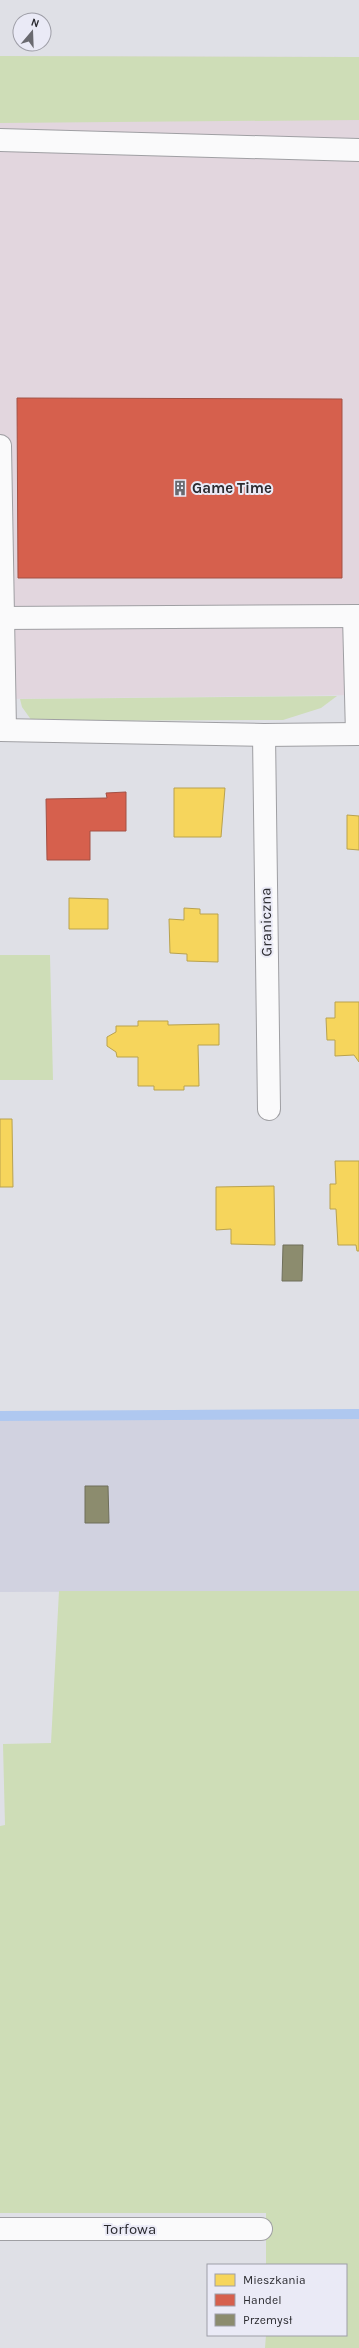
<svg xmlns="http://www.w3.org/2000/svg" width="359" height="2348" viewBox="0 0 359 2348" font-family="Karla,sans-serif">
<rect width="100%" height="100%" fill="#dfe0e6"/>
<path fill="#e2d6de" d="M0,56L359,57V695L0,699Z"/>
<path fill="#d1d2e0" d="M359,1417V1591L0,1592V1419Z"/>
<g fill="#ceddb7">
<path d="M0,56L359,57V120L0,123Z"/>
<path d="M337,696L321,708L283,720L32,721L22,707L20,699Z"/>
<path d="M0,955H50L53,1080H0Z"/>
<path d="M59,1591H359V2348H265L266,2335H346V2265H266V2213H0V1826L5,1825L3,1744L51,1743Z"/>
</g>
<g fill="#f6d55c" stroke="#b9a24f">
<path d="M174,788H225L221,837H174Z"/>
<path d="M347,815L359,816V850L347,849Z"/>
<path d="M69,898L108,899V929H69Z"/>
<path d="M184,908L200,909V914H218V962L187,961V954L170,953L169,919L184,920Z"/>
<path d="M335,1002H359V1062L354,1055L335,1056V1040H327L326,1018H335Z"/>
<path d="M138,1021H168V1025L219,1024V1045H198L199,1086H184V1090H154V1086H138V1057H117L116,1052L107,1046V1037L116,1032V1026H138Z"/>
<path d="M0,1119H12L13,1187H0Z"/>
<path d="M335,1161H359V1251H357L356,1245H338L336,1209H330V1184H336Z"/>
<path d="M274,1186L275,1245L231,1244V1229L216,1230V1187Z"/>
</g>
<g fill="#d6604d" stroke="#a35044">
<path d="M17,398L342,399V578H18Z"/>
<path d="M126,792V831H90V860H47L46,799L107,798L106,793Z"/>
</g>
<g fill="#8c8c6e" stroke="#6f6f5b">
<path d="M283,1245H303L302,1281H282Z"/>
<path d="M85,1486H108L109,1523H85Z"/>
</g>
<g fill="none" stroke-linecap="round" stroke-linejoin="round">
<path stroke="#afc8f0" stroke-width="10" d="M0,1416L359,1414"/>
<g stroke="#9f9fa3" stroke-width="24">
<g id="minor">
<path d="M0,140L359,150"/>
<path d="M0,446L5,730"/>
<path d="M354,616L357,734"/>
<path d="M0,618L359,616"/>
<path d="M0,730L264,735L359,734"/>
<path d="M264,735L269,1109"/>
<path d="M0,2229H261"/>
</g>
</g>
<use href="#minor" stroke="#fafafb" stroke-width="22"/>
</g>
<defs>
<g id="building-bare" transform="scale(1.2)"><path d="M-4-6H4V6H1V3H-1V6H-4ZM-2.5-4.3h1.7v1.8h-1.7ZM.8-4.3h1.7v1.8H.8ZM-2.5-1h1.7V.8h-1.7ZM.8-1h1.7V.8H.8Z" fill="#6a6a70" stroke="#eaeaf6" stroke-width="2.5" paint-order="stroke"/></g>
</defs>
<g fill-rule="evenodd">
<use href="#building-bare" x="180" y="488"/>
</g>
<g text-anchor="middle" stroke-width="4" stroke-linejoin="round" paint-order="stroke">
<g font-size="15" font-weight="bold" fill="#2b2b30" stroke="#eaeaf6" text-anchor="start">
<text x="192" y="493">Game Time</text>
</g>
<g font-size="15" fill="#2b2b30" stroke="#eaeaf6">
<text transform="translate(266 922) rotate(-91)" y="5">Graniczna</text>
<text x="130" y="2234">Torfowa</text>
</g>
</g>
<rect x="207" y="2264" width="140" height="72" fill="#eaeaf6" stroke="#9e9ea7"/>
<rect x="215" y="2274" width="20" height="12" fill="#f6d55c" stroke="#9e9ea7"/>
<text x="243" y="2284" font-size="12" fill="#2b2b30">Mieszkania</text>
<rect x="215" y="2294" width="20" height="12" fill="#d6604d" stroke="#9e9ea7"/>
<text x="243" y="2304" font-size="12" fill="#2b2b30">Handel</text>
<rect x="215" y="2314" width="20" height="12" fill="#8c8c6e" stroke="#9e9ea7"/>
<text x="243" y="2324" font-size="12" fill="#2b2b30">Przemysł</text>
<g transform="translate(32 32) rotate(19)"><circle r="19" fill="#eaeaf6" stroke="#9e9ea7"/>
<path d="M0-3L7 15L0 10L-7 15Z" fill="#6a6a70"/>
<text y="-6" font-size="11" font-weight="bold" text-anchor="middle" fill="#2b2b30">N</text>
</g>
</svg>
